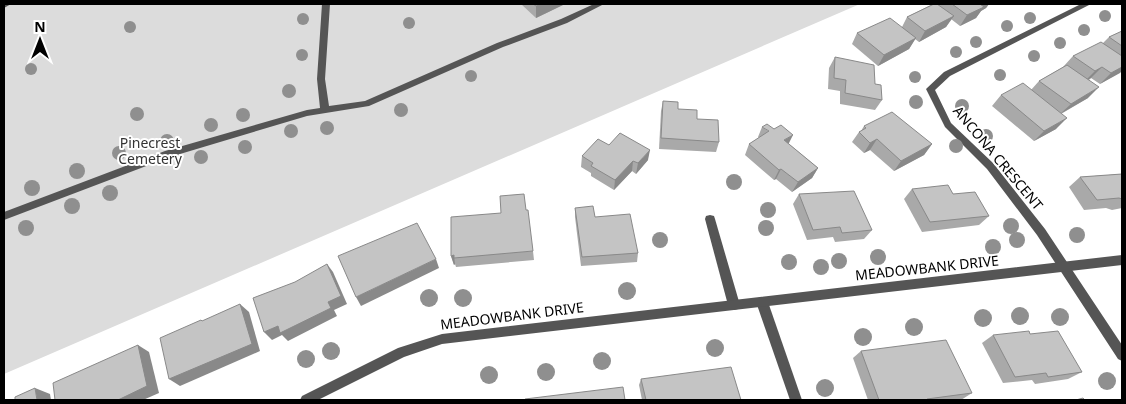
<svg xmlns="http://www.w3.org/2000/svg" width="1126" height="404" viewBox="0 0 1126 404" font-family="'Noto Sans',sans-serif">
<rect width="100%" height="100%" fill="#fff"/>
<path fill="#dcdcdc" d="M4,4H860L4,374Z"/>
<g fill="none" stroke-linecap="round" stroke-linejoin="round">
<g fill="#555" fill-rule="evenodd">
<path d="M4,4H11L4,8Z"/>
<path d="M322,4H330L325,79L329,106L365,101L497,43L561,19L594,4H604L567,23L503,47L369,106L307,116L170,157L4,220V212L165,151L307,110L320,108L317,79Z"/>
</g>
<g fill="#555" fill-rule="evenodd">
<path d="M1081,4H1091L950,76L935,90L951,123L993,163L1045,229L1122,345V361L1118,359L1037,235L987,169L945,127L926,89L944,72Z"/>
<path d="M710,215L714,216L715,219L740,305L738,309L734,310L730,309L728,305L705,219L706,216Z"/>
<path d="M762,297L766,298L768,302L802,400H790L756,302L758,298Z"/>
</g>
<path fill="#555" fill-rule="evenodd" d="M1122,255V265L442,344L404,357L318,400H300L302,396L398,348L442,334Z"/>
</g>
<g fill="#8f8f8f">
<circle cx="1105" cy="16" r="6"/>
<circle cx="1030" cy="18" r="6"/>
<circle cx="303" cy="19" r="6"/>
<circle cx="409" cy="23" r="6"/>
<circle cx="1007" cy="26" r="6"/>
<circle cx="130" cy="27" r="6"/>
<circle cx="1084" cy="30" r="6"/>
<circle cx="976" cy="42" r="6"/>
<circle cx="1060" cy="43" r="6"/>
<circle cx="956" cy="52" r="6"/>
<circle cx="302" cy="55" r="6"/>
<circle cx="1034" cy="56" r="6"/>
<circle cx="31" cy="69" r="6"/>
<circle cx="1000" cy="75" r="6"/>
<circle cx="471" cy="76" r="6"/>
<circle cx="915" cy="77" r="6"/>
<circle cx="289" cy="91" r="7"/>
<circle cx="916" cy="102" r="7"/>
<circle cx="962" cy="106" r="7"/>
<circle cx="401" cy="110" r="7"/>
<circle cx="137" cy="114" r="7"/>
<circle cx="243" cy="115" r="7"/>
<circle cx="211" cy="125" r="7"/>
<circle cx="327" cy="128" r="7"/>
<circle cx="291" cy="131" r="7"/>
<circle cx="986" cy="136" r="7"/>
<circle cx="167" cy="141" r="7"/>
<circle cx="956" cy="146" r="7"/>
<circle cx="245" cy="147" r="7"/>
<circle cx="119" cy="153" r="7"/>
<circle cx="201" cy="157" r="7"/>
<circle cx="77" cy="171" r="8"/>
<circle cx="734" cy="182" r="8"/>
<circle cx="32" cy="188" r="8"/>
<circle cx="110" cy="193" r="8"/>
<circle cx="72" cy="206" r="8"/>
<circle cx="768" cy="210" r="8"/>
<circle cx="1011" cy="226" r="8"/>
<circle cx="26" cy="228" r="8"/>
<circle cx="766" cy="228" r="8"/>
<circle cx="1077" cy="235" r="8"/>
<circle cx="660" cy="240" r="8"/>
<circle cx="1017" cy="240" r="8"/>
<circle cx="993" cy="247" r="8"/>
<circle cx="878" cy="257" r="8"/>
<circle cx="839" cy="261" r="8"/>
<circle cx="789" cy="262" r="8"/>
<circle cx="821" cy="267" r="8"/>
<circle cx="627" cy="291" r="9"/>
<circle cx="429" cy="298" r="9"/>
<circle cx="463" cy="298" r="9"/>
<circle cx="1020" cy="316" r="9"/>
<circle cx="1060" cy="317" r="9"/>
<circle cx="983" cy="318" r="9"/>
<circle cx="914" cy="327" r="9"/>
<circle cx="863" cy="337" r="9"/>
<circle cx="715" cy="348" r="9"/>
<circle cx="331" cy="351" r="9"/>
<circle cx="306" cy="359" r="9"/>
<circle cx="602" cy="361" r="9"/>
<circle cx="546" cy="372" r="9"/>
<circle cx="489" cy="375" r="9"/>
<circle cx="1107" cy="381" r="9"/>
<circle cx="825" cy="388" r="9"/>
</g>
<g fill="#a9a9a9">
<path d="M521,4H565L536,18Z"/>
<path d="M933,4H989L986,8L981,11L976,18L960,26L951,19L946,27L919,42L915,39L909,49L878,66L852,44L857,33L902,27L907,17Z"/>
<path d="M1122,31V71L1100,84L1091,78L1089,80L1088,98L1061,114L1056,129L1034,141L992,106L1001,95L1031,90L1039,81L1063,67L1073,56L1103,43L1109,37Z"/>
<path d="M835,57L875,84L882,100L875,110L840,104V91L828,89L829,68Z"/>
<path d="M663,101L697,119L719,142L716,152L659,149L661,111Z"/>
<path d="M864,126L932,144L924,155L894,171L870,150L864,153L852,142L859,132L861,131Z"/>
<path d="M762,127L789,144L818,168L812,178L792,192L776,179L774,180L745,155L749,144L759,138L758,137Z"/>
<path d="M609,145L648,160L636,174L632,171L614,190L591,176V173L581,167L582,156Z"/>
<path d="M1122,174V208L1112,210L1106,208L1084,210L1069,187L1080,177Z"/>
<path d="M912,189L953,194L989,216L979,225L922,232L904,199Z"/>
<path d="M799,194L872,230L864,239L835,242L833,237L807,240L793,204Z"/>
<path d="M575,208L595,217L638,253L637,262L581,266L575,217Z"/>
<path d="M533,251L534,260L456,267L455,264L454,265L451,256Z"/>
<path d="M1030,334L1082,372L1068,379L1035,384L1032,380L1003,383L982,343L993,335Z"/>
<path d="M861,351L972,393L961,400H868L853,358Z"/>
<path d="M641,379L741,400H642L639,385Z"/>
</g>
<g fill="#898989">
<path d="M541,4H565L536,18V6Z"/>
<path d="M980,4H989L986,8L981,11L976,18L960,26L967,15Z"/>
<path d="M954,16L946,27L919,42L925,31Z"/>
<path d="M916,38L909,49L878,66L884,55Z"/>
<path d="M1102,67L1091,78L1084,82L1095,71Z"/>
<path d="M1122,67V71L1120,73L1100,84L1111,73Z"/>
<path d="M1099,87L1088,98L1060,114L1071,104Z"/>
<path d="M1067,118L1056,129L1034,141L1044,131Z"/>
<path d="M793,135L788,145L784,140Z"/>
<path d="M877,139L870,150L864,153L870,143Z"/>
<path d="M932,144L924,155L894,171L901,161Z"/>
<path d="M650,150L648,160L636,174L638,163Z"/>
<path d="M633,161L632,171L614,190L615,180Z"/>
<path d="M818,168L812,178L792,192L798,182Z"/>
<path d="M781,169L776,179L774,180L779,170Z"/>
<path d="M454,255L455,264L454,265L451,256Z"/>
<path d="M436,259L439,268L361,306L356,297Z"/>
<path d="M327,264L333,272L347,304L334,310L337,316L288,341L282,335L272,340L264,332L328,302Z"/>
<path d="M240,304L249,312L260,351L180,386L169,379Z"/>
<path d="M138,345L149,352L159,393L143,400H118Z"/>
<path d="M35,388L50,394L51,400H37Z"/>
</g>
<g fill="#c4c4c4" stroke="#898989">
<path d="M533,4H541L536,6Z"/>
<path d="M934,4H937L954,16L925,31L907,17Z"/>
<path d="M952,4H980L984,7L967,15Z"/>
<path d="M890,18L916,38L884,55L857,33Z"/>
<path d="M1122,31V46L1109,37Z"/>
<path d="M1101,42L1122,56V67L1111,73L1102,67L1095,71L1073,56Z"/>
<path d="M835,57L874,65L875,84L881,85L882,100L845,93L846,80L834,78Z"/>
<path d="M1067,65L1099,87L1071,104L1039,81Z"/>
<path d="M1023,83L1067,118L1044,131L1001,95Z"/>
<path d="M663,101L678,102V109L697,110V119L718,120L719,142L661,138Z"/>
<path d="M892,112L932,144L901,161L877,139L870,143L859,132L866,128L864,126Z"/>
<path d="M767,124L774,129L781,125L793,135L784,140L818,168L798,182L781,169L779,170L749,144L769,131L762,127Z"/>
<path d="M620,133L650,150L638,163L633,161L615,180L591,166L593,163L582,156L598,139L609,145Z"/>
<path d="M1122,174V199L1119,198L1097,200L1080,177Z"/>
<path d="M948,185L953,194L975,192L989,216L930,222L912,189Z"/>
<path d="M854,191L872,230L842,233L840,227L813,230L799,194Z"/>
<path d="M524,194L526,210H528L533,251L454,258V255L451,256V217L501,213L500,196Z"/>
<path d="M593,206L595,217L630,214L638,253L582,257L575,208Z"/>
<path d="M417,223L436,259L356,297L338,256Z"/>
<path d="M327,264L341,296L328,302L331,308L280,333L278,326L264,332L253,298L295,282Z"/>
<path d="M240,304L252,344L169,379L160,338L201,320L202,321Z"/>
<path d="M1029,331L1030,334L1058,331L1082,372L1048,377L1046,373L1015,377L993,335Z"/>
<path d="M946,340L972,393L927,399V400H879L861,351Z"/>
<path d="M138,345L147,386L118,400H55L53,383Z"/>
<path d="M731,367L741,400H646L641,379Z"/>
<path d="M623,387L625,400H525V399Z"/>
<path d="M35,388L37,400H14H15V397Z"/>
<path d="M1083,398L1085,400H1076Z"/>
</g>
<g text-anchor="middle" stroke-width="4" stroke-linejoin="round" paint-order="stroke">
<g font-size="14" fill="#333" stroke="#fff">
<text x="150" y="148">Pinecrest<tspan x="150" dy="16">Cemetery</tspan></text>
</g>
<g font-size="14" fill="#000" stroke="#fff">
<text transform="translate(998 158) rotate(50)" y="5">ANCONA CRESCENT</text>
<text transform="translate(927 268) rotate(-6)" y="5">MEADOWBANK DRIVE</text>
<text transform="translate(512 316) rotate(-7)" y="5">MEADOWBANK DRIVE</text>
</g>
</g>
<rect width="1126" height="404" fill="none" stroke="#000000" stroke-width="10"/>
<g transform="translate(40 40)" stroke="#ffffff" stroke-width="4" paint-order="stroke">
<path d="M0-4L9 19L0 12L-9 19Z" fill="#000000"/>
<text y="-8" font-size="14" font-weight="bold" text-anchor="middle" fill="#000000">N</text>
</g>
</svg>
